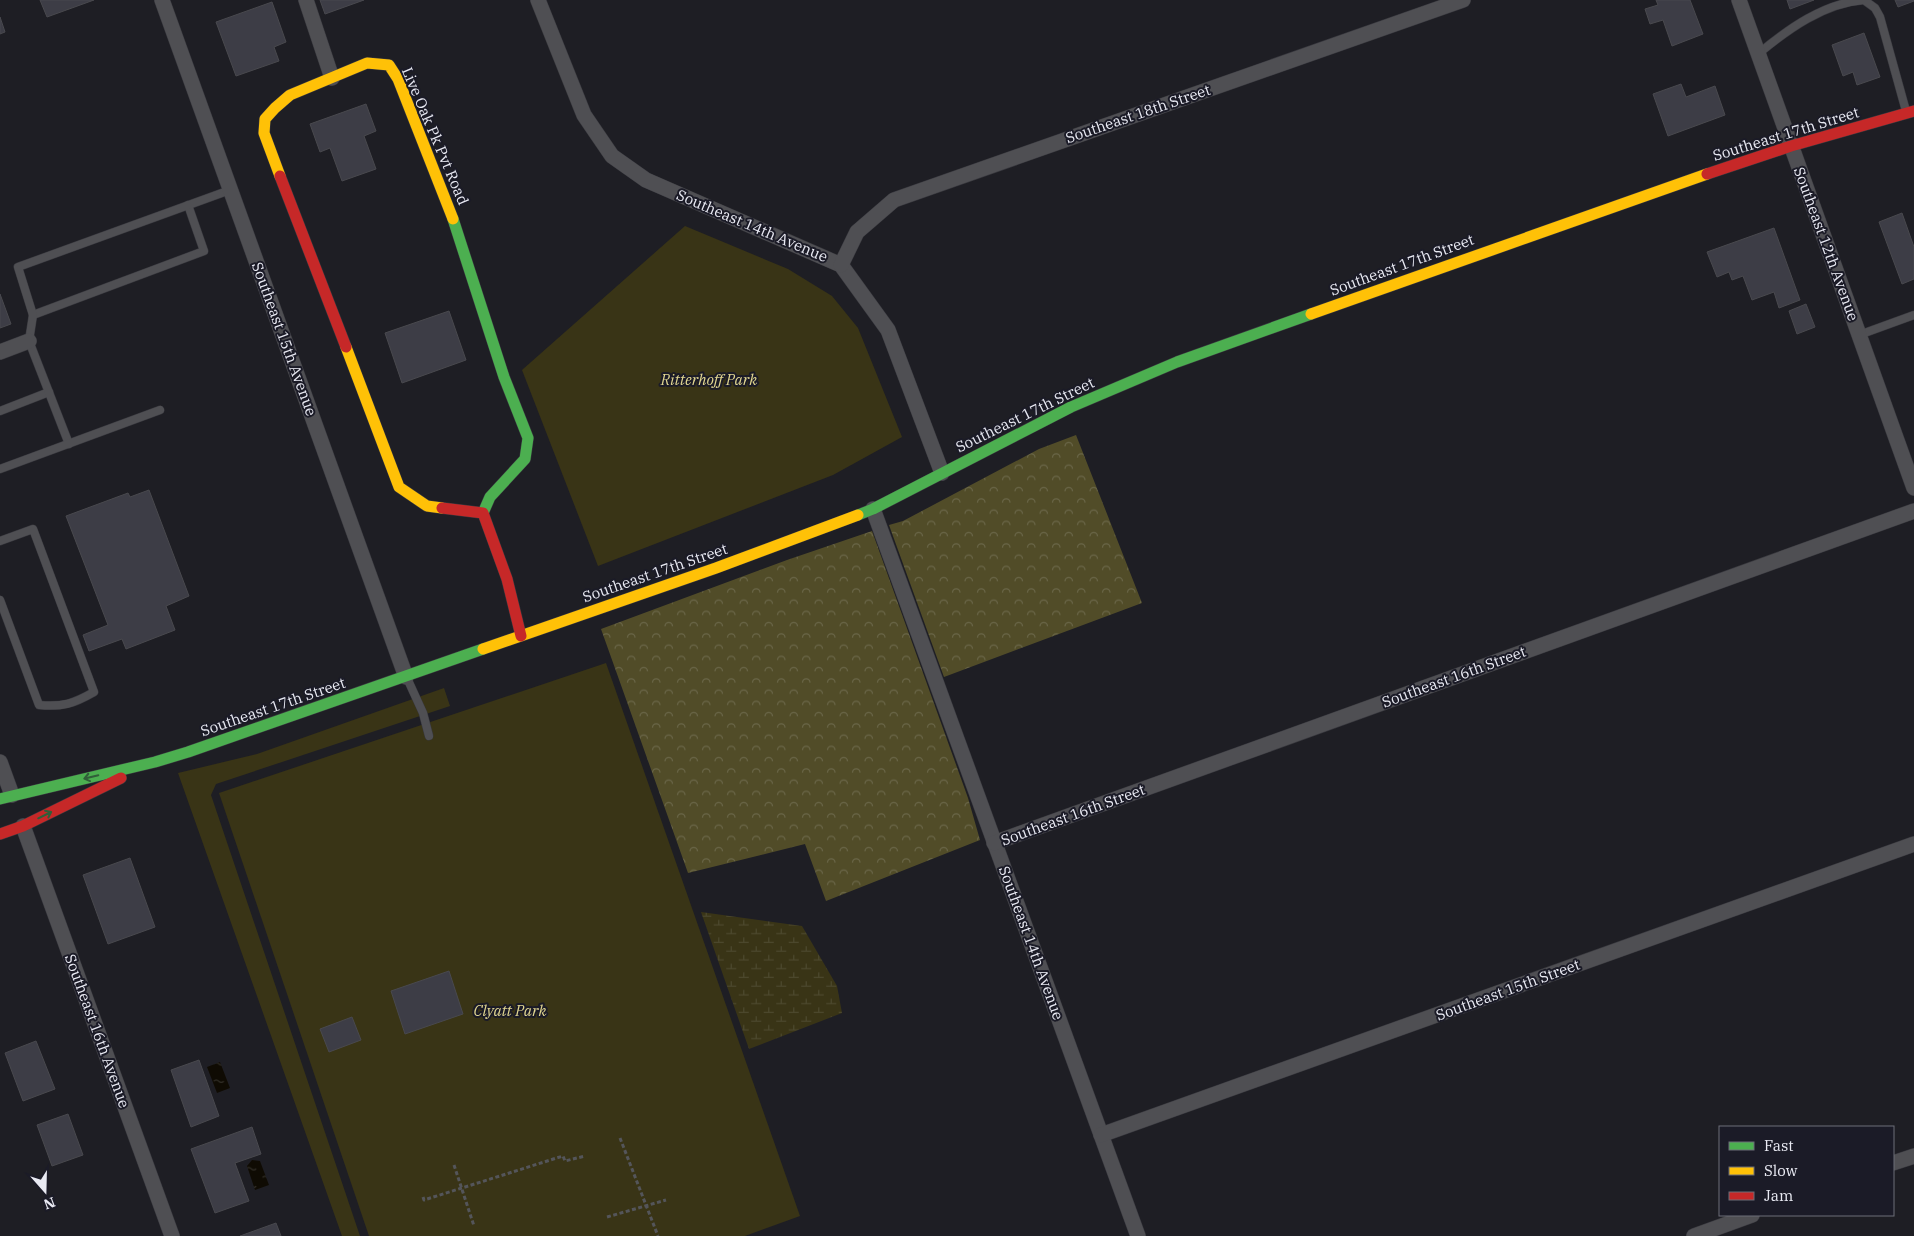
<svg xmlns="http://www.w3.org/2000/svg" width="1914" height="1236" viewBox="0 0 1914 1236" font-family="'IBM Plex Serif',serif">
<defs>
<pattern id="forest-crowns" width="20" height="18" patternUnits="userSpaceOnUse" patternTransform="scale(1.25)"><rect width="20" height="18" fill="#514c28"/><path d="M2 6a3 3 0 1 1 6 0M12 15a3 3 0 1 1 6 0" fill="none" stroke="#6a6648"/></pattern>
<pattern id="wetland-marsh" width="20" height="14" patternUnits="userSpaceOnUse" patternTransform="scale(1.25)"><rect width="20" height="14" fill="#393416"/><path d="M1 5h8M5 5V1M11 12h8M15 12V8" fill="none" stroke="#4c482d"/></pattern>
<pattern id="water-ripples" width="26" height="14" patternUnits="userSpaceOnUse" patternTransform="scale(1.25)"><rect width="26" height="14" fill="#0f0b03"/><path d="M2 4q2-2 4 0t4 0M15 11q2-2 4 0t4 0" fill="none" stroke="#322f28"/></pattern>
</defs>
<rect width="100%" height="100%" fill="#1e1e24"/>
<g fill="url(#forest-crowns)">
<path d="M1076,435L1142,603L944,677L889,525L903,521L1039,449Z"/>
<path d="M872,531L968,798L980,840L826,901L805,844L688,873L601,629L787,560Z"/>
</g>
<path fill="url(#wetland-marsh)" d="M701,912L802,926L837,986L842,1013L749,1049Z"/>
<g fill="#393416">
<path d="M685,226L788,269L832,296L858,328L902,437L833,475L598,566L522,370Z"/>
<path d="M606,663L800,1216L745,1236H369L219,793Z"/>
<path d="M444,688L450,706L216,784L211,795L360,1236H342L178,773L257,754Z"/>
</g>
<g fill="url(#water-ripples)">
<path d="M220,1062L230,1088L217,1093L207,1067Z"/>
<path d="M252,1160L260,1161L269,1185L255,1190L247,1166Z"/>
</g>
<g fill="#3d3d46" stroke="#49494e">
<path d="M40,0H94L47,17Z"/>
<path d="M320,0H364L325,14Z"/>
<path d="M1656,0H1690L1703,34L1672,46L1663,20L1650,24L1645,9L1658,5Z"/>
<path d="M1787,0H1814L1790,9Z"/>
<path d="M1895,0H1914V1L1898,7Z"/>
<path d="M272,2L286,42L274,47L279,61L236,76L216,22Z"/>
<path d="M0,17L5,32L0,34Z"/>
<path d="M1864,33L1880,77L1857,85L1853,72L1843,76L1832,45Z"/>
<path d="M1681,84L1686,97L1715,86L1725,115L1668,136L1653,94Z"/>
<path d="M366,104L376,131L364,136L376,169L342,181L330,148L320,152L310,124Z"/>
<path d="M1902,213L1914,247V279L1902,284L1879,222Z"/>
<path d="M1774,228L1800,300L1779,308L1774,292L1752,300L1743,276L1732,280L1729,272L1717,277L1707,252Z"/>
<path d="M0,294L11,324L0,328Z"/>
<path d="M1806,304L1815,327L1797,334L1789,311Z"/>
<path d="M449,311L466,360L402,383L385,333Z"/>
<path d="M149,490L189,596L166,606L175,630L126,649L122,639L89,651L83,635L108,625L66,516L128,493L130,497Z"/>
<path d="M130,858L155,927L108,944L83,875Z"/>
<path d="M449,971L463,1014L405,1034L391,991Z"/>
<path d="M352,1017L361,1040L329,1052L320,1029Z"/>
<path d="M36,1041L55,1089L23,1101L5,1053Z"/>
<path d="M199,1060L219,1116L191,1127L171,1070Z"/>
<path d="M68,1114L83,1155L52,1166L37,1125Z"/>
<path d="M252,1127L261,1154L235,1163L249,1201L215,1213L191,1149Z"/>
<path d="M276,1223L281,1236H240Z"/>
</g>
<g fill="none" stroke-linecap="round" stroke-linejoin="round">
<g stroke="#39393f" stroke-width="9">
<g id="lane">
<path d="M1758,54C1788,29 1824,3 1864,0L1875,8L1880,17L1906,111"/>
<path d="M33,315L204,251L188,205"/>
<path d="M1859,335L1914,315"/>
<path d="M0,411L49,392"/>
<path d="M69,444L29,341L33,315L18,267L230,190"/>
<path d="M0,469L160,410"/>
<path d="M0,541L33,529L94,692C73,704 63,707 39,705L0,600"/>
<path d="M407,678L423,713L429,736"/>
</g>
</g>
<g stroke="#39393f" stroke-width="16">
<g id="street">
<path d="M162,0L406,677"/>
<path d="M306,0L332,78"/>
<path d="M538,0L584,115L612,156L646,180L841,265L888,330L942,473"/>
<path d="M1739,0L1914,488"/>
<path d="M841,265L857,232L894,200L1463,0"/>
<path d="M0,352L29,341"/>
<path d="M873,509L1138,1236"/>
<path d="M0,762L12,795"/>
<path d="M23,826L172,1236"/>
<path d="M994,843L1914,511"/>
<path d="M1101,1135L1914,844"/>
<path d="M1893,1163L1914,1156"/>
<path d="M1694,1236L1752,1215"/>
</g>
</g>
<g stroke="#39393f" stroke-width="12">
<g id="fast">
<path d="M453,219L504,377L528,438L525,459L490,497L483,513"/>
<path d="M858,515L873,509L1071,407L1177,362L1311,314"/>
<path d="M0,799L155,762L188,752L483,649"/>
</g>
</g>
<g stroke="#39393f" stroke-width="12">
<g id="slow">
<path d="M280,176L264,133L265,119L275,108L290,95L367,63L389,65L398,79L453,219"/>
<path d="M1311,314L1707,174"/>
<path d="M346,347L399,487L427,506L442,508"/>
<path d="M483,649L716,568L858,515"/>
</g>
</g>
<g stroke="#39393f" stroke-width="12">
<g id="jam">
<path d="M1707,174L1791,146L1914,111"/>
<path d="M280,176L346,347"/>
<path d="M442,508L483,513L507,579L521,636"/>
<path d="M0,834L23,826L121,778"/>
</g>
</g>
<g stroke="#54555a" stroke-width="3" stroke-dasharray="4 2.5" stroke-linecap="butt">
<path d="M620,1138L658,1236"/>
<path d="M454,1165L474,1226"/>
<path d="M423,1197L424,1200L563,1156L565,1161L585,1156"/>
<path d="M607,1217L666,1200"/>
</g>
<use href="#lane" stroke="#4f4f53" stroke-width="8"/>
<use href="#street" stroke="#4f4f53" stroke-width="15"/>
<use href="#fast" stroke="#4caf50" stroke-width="11"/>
<use href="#slow" stroke="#ffc107" stroke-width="11"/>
<use href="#jam" stroke="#c62828" stroke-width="11"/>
</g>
<defs><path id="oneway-shaft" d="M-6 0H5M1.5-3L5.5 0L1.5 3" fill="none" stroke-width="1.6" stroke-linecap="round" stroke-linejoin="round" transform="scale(1.25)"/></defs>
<g stroke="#315e39">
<use href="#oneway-shaft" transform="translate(91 777) rotate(167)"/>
<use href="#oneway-shaft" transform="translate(45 815) rotate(-26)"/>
</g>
<g text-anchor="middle" stroke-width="4" stroke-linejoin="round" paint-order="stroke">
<g font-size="15" fill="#e9eaf3" stroke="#1b1b27">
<text transform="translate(1138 114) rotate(-19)" y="5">Southeast 18th Street</text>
<text transform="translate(1786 134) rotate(-17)" y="5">Southeast 17th Street</text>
<text transform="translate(435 136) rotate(67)" y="5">Live Oak Pk Pvt Road</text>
<text transform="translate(752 226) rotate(23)" y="5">Southeast 14th Avenue</text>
<text transform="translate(1826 244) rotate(70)" y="5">Southeast 12th Avenue</text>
<text transform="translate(1402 265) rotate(-20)" y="5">Southeast 17th Street</text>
<text transform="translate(284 339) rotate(70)" y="5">Southeast 15th Avenue</text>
<text transform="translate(1025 415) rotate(-26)" y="5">Southeast 17th Street</text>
<text transform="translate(655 573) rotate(-19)" y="5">Southeast 17th Street</text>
<text transform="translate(1454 677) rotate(-20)" y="5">Southeast 16th Street</text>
<text transform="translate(273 707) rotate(-19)" y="5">Southeast 17th Street</text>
<text transform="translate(1073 815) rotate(-20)" y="5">Southeast 16th Street</text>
<text transform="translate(1031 943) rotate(70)" y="5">Southeast 14th Avenue</text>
<text transform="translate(1508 990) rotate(-20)" y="5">Southeast 15th Street</text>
<text transform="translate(97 1031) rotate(70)" y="5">Southeast 16th Avenue</text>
</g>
<g font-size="15" font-style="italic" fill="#e2d791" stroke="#1b1b27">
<text x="709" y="385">Ritterhoff Park</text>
<text x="510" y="1016">Clyatt Park</text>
</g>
</g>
<rect x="1719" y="1126" width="175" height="90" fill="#1b1b27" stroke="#6d6e79"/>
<rect x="1729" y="1142" width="25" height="8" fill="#4caf50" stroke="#6d6e79"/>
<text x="1764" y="1151" font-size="15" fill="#e9eaf3">Fast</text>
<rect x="1729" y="1167" width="25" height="8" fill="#ffc107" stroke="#6d6e79"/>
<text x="1764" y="1176" font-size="15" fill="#e9eaf3">Slow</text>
<rect x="1729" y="1192" width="25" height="8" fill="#c62828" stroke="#6d6e79"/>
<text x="1764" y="1201" font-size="15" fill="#e9eaf3">Jam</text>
<g transform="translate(45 1191) rotate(160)" stroke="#1b1b27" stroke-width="4" paint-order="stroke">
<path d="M0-4L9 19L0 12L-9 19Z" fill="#e9eaf3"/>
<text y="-8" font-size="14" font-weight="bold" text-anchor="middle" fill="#e9eaf3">N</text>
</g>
</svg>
